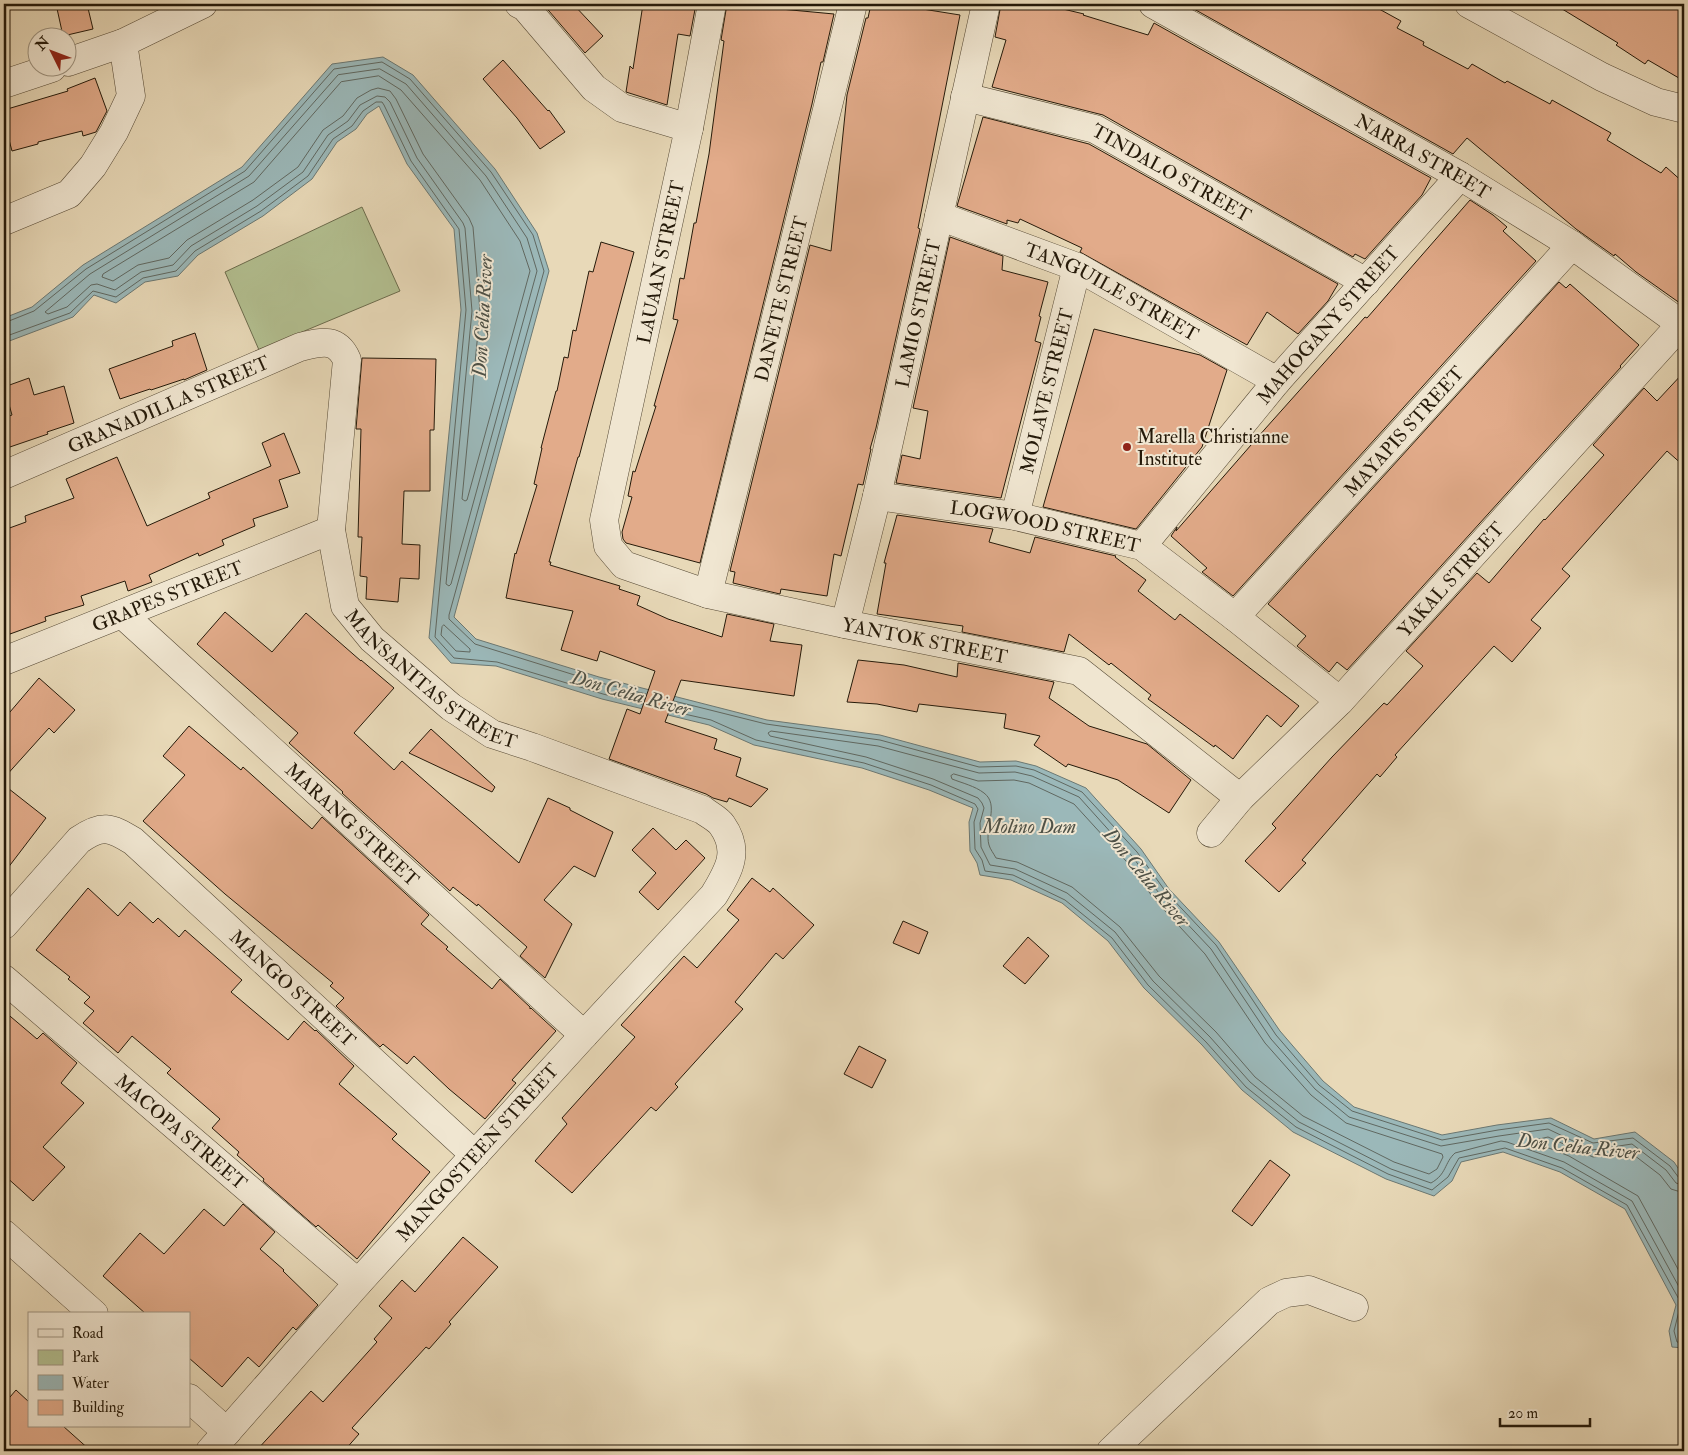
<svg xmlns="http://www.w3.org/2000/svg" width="1688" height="1455" viewBox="0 0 1688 1455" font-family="'IM FELL Double Pica',serif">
<rect width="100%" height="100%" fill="#e8d9b8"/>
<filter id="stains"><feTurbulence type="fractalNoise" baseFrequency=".004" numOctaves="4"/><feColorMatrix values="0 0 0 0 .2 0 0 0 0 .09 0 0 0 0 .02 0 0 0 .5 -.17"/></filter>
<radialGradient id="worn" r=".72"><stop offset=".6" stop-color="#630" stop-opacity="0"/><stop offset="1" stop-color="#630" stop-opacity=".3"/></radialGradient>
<path fill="#b3c091" stroke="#6c6c4d" d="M362,207L400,291L259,350L225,272Z"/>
<path fill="#9bb8b9" stroke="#6b7873" d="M383,57L413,75L495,169L537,233L549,271L454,617L476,639L599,677L767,720L880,735L980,762L1016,761L1036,766L1086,788L1141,849L1169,889L1219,942L1280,1031L1323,1081L1354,1107L1442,1135L1497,1125L1551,1118L1594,1139L1635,1132L1674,1162L1684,1177V1348L1672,1347L1669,1331L1676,1305L1625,1209L1560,1172L1503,1152L1461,1162L1452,1181L1434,1196L1386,1179L1293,1132L1242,1090L1202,1045L1144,988L1108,941L1062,903L1011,880L980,875L977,863L970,851L969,822L973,808L929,790L862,768L754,745L709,725L602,699L496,666L451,663L429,638L461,310L454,229L407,164L379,106L367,114L356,129L337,142L312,179L263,216L198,255L178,276L145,282L116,303L94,295L73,317L4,343V318L32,307L83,265L242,167L332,64Z"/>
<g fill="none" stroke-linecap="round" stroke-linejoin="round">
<g stroke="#606861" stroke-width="1">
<path d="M380,69L406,84L486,176L527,238L537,271L451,584L449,586L446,584L472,311L465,228L463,223L417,158L390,102L385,97L377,96L360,105L348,121L328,135L303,172L257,206L191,246L173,265L141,272L115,290L97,284L91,285L67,307L48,314L45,312L90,274L249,176L338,75Z"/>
<path d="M379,76L401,90L480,180L520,241L530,271L467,500L465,501L462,499L480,311L473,227L469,218L423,154L396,99L390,91L378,88L371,90L357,98L343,116L323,130L298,167L253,200L187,240L169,258L138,265L113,281L102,277L103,274L254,182L341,82Z"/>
<path d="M4,323L34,311L86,269L245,171L334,69L382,62L410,79L491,172L533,235L544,271L449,615V619L475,644L597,682L646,694"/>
<path d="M4,337L70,313L93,291L116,297L143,278L176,271L195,251L261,211L308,176L333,139L352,126L363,111L376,102H382L384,105L411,161L459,229L466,310L435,637L454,658L497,662L603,694L642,704"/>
<path d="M444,625L470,649V652L456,651L441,635L442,627Z"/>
<path d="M674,701L766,724L880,740L979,767L1016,766L1034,770L1082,792L1137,852L1166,892L1216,945L1276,1035L1319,1085L1352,1111L1442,1140L1498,1130L1549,1123L1593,1143L1633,1138L1670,1166L1679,1178L1684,1179"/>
<path d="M671,711L711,720L756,740L864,763L931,785L975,804L978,809L974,822L975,849L982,860L985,871L1013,875L1065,900L1112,938L1148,985L1206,1042L1246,1087L1296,1127L1388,1174L1432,1190L1448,1177L1459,1158L1505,1148L1562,1168L1627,1205L1681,1303L1674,1331L1677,1342L1684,1343"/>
<path d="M954,774L978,781L1014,780L1029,783L1074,804L1126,861L1155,900L1205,954L1265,1043L1311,1095L1346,1123L1442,1154L1443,1157L1437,1169L1429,1174L1394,1162L1303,1116L1255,1077L1216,1032L1159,976L1120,927L1072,887L1017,862L996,858C994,854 990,849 989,845C984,828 1000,805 984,793C975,786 962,783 952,779L951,776Z"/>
<path d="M1684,1186L1676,1183L1666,1170L1632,1144L1592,1150L1548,1129L1499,1136L1441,1146L1349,1117L1315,1089L1271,1039L1211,949L1161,896L1132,856L1079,797L1032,776L1015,772L979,773L878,746L771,731L768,733L770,736L866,757L933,779L978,798L982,803L984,808L980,823L981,847L990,865L1015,869L1067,893L1115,932L1153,981L1210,1037L1250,1082L1299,1122L1391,1169L1431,1183C1447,1174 1444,1163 1455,1153L1501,1141L1507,1142L1564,1162L1632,1201L1684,1296"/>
<path d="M1684,1193L1671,1189L1660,1175L1630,1152L1593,1157L1548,1137L1535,1140L1536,1143L1569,1156L1638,1196L1684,1280"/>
</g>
</g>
<g fill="#e2ab8a" stroke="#241909">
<path d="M56,4H87L93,29L63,36Z"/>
<path d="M543,4H573L603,36L585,53Z"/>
<path d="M643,4H696L690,36L678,34L667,105L626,92L630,66L633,69Z"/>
<path d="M727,4L834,14L823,62H821L812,104L700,563L626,543L623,539L622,532L632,497L628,496L633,471L635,472L656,406H654L678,320L673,319L680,278L684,279L694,223H696L709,154L724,41L721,40Z"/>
<path d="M871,4H911L910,7L960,15L918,228L920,229L876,428L870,449H871L863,485L858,484L841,556L834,554L827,596L781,589L780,594L733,583L735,572L730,571L810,245L831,251L847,95L866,18H868Z"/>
<path d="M1001,4H1042L1084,14L1083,15L1148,35L1154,23L1431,178L1422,195L1365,259L1355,254L1353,257L1103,115L992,87L1006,40L995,37Z"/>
<path d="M1185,4H1370L1401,21L1397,28L1424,42L1423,45L1468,69L1472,64L1505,83L1507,81L1550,104L1552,100L1611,133L1607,140L1661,173L1666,167L1684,183V306L1636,272L1615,254L1614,256L1576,229L1467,138L1453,154Z"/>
<path d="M1554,4H1684V81L1648,60L1645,64L1616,45L1618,43Z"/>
<path d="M503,60L548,111L549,110L565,132L540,149L517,118L483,79Z"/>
<path d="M95,78L107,111L96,132L83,136L82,131L38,142V144L12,151L4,121V110L68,91L67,89Z"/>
<path d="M983,117L1089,144L1338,284L1328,301L1298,334L1267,312L1247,345L1080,252L1082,248L1020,219L1018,223L1007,220V224L957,206Z"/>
<path d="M1470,200L1493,215L1507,227L1503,231L1536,261L1233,596L1202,572L1207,568L1171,536L1177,527L1176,531L1265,429L1365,317L1367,318Z"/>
<path d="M950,237L1003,256L1002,270L1048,282L1039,316L1041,317L1035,341L1041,343L1001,498L896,483L902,455L920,459L928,411L913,408Z"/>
<path d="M601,242L634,252L579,457H578L549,562H551L550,565L620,586L619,589L640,596L637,605L668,619L722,637L727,614L774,624L770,641L802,645L794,696L681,680L665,722L717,739L714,749L741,758L736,776L768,789L751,807L729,798L727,802L713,798L706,794L609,759L627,709L640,714L655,671L600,651L597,661L561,650L573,611L506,598L515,553L516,554L537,485L534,484L542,448H541L556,391H557L564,357L568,358L573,330L576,331L589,271L593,272Z"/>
<path d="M1559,282L1566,288L1570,284L1639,345L1620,366L1621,367L1347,670L1337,662L1329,672L1297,646L1306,636L1268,604Z"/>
<path d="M1094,329L1200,355L1227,370L1202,447L1136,529L1043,507Z"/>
<path d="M195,333L207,370L184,380V379L151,390L150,389L120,399L109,369L173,346L172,341Z"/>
<path d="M362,358L436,359L434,430H430V491H404L402,544L420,545L419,579L400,578L398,602L366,599L367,577L360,576L362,537H358L361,429H356Z"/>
<path d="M1684,372V466L1667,451L1562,569L1570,576L1531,620L1541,628L1512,662L1494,646L1395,755L1397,757L1380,777L1377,774L1302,860L1306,863L1279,892L1245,861L1276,828L1272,824L1332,757L1384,703L1387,705L1423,666L1406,651L1477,573L1489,583L1544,519L1545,520L1604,455L1593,445L1644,388L1657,401Z"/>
<path d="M29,378L34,395L64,386L74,423L47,432L48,434L4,449V418L12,415L4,387Z"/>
<path d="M284,433L300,473L279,480L288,507L253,519L255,526L222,540L224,545L199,556L198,553L149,575L152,582L128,591L125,581L81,596L84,605L45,617L46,621L10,634L4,616V530L26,522L25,516L74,498L66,479L117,457L147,526L210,498L208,493L271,466L262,443Z"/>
<path d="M897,515L993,529L989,542L1030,553L1035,537L1116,556L1115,557L1146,580L1138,591L1175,620L1180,614L1299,706L1281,727L1267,715L1233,759L1215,745L1214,747L1148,699L1151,695L1111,663L1109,665L1069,634L1064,652L962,632L963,626L877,614L886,563H884Z"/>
<path d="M225,612L272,652L306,613L361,661V660L394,688L354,733L394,770L402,761L519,863L548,798L570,808V810L613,832L595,877L574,866L544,900L572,924L545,978L520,956L527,947L478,904L477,906L453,887L450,891L342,793L343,792L289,743L298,733L197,644Z"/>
<path d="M858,660L904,665L957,677L958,663L1054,682L1049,698L1089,726L1147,744L1191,780L1169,813L1118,780L1068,764L1066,767L1034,745L1040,736L1004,728L1006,714L919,704L917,712L877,704L847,702Z"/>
<path d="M39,678L75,710L54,733L49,728L4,778V719Z"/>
<path d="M189,726L241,770L243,767L312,829L322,817L429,915L421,924L448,947L446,949L492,989L500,979L530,1007V1009L531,1008L556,1031L512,1080L516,1083L485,1119L449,1089L414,1056L407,1064L383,1044L380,1047L336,1006L344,998L330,986L333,983L225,894L143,821L185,775L163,756Z"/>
<path d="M431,729L495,787L492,792L409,753Z"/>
<path d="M4,785L46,818L4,873Z"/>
<path d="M653,828L676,850L686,840L705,858L658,910L639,892L656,873L632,850Z"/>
<path d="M752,878L770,892L773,888L814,925L783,959L776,953L735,1002L743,1009L675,1084L678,1087L656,1111L651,1107L572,1193L535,1161L567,1124L562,1118L635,1037L621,1025L684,956L697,968L739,920L727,910Z"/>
<path d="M88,888L118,916L130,902L153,923L158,918L179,937L185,930L242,980L231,992L288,1040L304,1021L315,1031L316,1030L354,1066L339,1084L397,1134L392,1139L430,1172L357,1259L318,1225L316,1227L263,1181L264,1179L237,1155L239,1152L212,1128L220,1119L167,1073L171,1069L132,1036L118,1053L83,1023L94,1011L84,1003L90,997L68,979L70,977L36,950Z"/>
<path d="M903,921L928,932L919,954L893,943Z"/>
<path d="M1028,937L1049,956L1025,984L1003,966Z"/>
<path d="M4,1011L37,1039L43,1033L77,1063L61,1083L84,1103L43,1147L65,1167L33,1201L4,1175Z"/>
<path d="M859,1046L886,1060L872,1088L844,1074Z"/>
<path d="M1270,1160L1290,1175L1252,1226L1232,1211Z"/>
<path d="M243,1204L275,1232L260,1249L284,1270L283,1271L318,1305L296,1330L293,1327L259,1367L248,1357L222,1387L189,1358V1314H146L103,1276L140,1233L164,1254L204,1209L224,1226Z"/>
<path d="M463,1237L498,1267L449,1322L451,1324L429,1349L426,1347L352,1428L359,1434L344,1451H256L311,1391L323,1402L377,1342L374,1339L392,1318L379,1306L402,1280L415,1292Z"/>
<path d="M16,1390L29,1402V1426H63L91,1451H4V1404Z"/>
</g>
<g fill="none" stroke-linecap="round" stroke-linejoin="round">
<g stroke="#554935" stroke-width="29">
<g id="minor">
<path d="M519,4L525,7L594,88L622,108L689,128"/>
<path id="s1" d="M712,4L689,128L604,520L608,546L624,565L708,594L845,624L1079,671L1240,798"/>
<path id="s2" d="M1153,4L1460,176L1572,245L1681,324"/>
<path d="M1469,4L1602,77L1656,102L1684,109"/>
<path d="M68,62L123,43L203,4"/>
<path d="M4,84L52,68"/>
<path id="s3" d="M965,97L1095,129L1366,282"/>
<path id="s4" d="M939,216L1077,267L1277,381"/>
<path d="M4,221L69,194L93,166L114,132L131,96L123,43"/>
<path id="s5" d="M4,475L300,347C321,342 337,337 347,360L331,530L345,606L372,639L451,707L492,734L532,747L703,810C709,815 718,819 722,825C741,852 728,871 714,895L584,1035L358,1283L210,1451"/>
<path id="s6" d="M877,496L1015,516L1142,546L1235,617L1340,701"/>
<path id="s7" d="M1015,516L1077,267"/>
<path id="s8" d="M1142,546L1277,381L1460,176"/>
<path id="s9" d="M708,594L853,4"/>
<path id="s10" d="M122,614L584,1035"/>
<path id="s11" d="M1235,617L1572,245"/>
<path id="s12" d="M845,624L877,496L986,4"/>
<path id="s13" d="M4,661L331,530"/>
<path id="s14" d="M1211,833L1240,798L1340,701L1684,321"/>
<path id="s15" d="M4,925L79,840C102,824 110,827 133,841L475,1155"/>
<path id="s16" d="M4,979L358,1283"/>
<path d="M4,1234L94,1314"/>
<path d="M189,1398L227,1432"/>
<path d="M1111,1451L1269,1301L1286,1293L1309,1290L1354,1307"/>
</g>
</g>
<use href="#minor" stroke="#f0e6d1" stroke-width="28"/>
</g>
<circle fill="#8f2418" stroke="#f0e6d1" stroke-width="2" cx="1127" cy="447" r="5"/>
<g text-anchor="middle" stroke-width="4" stroke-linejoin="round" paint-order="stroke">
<g font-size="19" fill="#241909" stroke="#f0e6d1">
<text dy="7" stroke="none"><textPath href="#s2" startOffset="310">NARRA STREET</textPath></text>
<text dy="7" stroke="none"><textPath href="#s3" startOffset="222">TINDALO STREET</textPath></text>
<text transform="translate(660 262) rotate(-78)" y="7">LAUAAN STREET</text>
<text dy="7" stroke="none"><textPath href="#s4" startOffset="189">TANGUILE STREET</textPath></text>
<text dy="7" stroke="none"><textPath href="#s9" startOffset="304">DANETE STREET</textPath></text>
<text dy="7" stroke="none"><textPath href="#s12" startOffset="319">LAMIO STREET</textPath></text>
<text dy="7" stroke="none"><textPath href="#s8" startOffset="289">MAHOGANY STREET</textPath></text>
<text dy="7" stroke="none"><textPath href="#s7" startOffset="129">MOLAVE STREET</textPath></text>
<text dy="7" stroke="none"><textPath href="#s5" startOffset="179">GRANADILLA STREET</textPath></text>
<text dy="7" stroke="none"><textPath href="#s11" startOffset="251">MAYAPIS STREET</textPath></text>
<text dy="7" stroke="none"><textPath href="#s6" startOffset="171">LOGWOOD STREET</textPath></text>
<text dy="7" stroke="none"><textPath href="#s14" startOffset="349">YAKAL STREET</textPath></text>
<text dy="7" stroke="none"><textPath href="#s13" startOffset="176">GRAPES STREET</textPath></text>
<text dy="7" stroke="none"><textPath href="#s1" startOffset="889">YANTOK STREET</textPath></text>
<text dy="7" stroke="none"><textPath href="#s5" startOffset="740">MANSANITAS STREET</textPath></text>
<text dy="7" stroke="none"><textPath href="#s10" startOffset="312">MARANG STREET</textPath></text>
<text dy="7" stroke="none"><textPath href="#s15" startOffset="390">MANGO STREET</textPath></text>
<text dy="7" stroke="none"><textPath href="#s16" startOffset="234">MACOPA STREET</textPath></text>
<text transform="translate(477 1152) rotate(-48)" y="7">MANGOSTEEN STREET</text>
</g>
<g font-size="19" fill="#241909" stroke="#f0e6d1" text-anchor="start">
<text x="1137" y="443">Marella Christianne<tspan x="1137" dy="22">Institute</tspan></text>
</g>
<g font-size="20" font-style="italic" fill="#4e5147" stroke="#f0e6d1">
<text transform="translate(482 316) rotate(-87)" y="7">Don Celia River</text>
<text transform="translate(631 693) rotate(16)" y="7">Don Celia River</text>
<text x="1029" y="833">Molino Dam</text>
<text transform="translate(1147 877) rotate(50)" y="7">Don Celia River</text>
<text transform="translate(1578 1146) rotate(6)" y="7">Don Celia River</text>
</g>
</g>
<rect width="1688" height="1455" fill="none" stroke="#e8d9b8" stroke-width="20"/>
<rect x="5" y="5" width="1678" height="1445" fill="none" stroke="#241909" stroke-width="2.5"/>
<rect x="10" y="10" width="1668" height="1435" fill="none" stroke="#241909"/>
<rect x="28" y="1312" width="162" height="115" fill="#f0e6d1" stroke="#9e9481"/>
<rect x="38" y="1329" width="25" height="8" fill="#f0e6d1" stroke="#9e9481"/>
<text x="72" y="1338" font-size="15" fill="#241909">Road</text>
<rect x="38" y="1350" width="25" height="15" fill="#b3c091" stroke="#9e9481"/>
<text x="72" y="1362" font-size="15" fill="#241909">Park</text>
<rect x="38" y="1375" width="25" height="15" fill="#9bb8b9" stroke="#9e9481"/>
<text x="72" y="1388" font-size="15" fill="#241909">Water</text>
<rect x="38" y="1400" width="25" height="15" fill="#e2ab8a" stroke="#9e9481"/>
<text x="72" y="1412" font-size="15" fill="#241909">Building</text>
<g transform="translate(52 52) rotate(312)"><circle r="24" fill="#f0e6d1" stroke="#9e9481"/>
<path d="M0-4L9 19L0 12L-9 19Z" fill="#8f2418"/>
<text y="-8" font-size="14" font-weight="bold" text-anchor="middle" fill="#241909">N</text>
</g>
<path d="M1500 1418v8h90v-8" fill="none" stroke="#241909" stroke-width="2.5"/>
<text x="1508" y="1418" font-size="15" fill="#241909" stroke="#f0e6d1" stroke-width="4" paint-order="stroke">20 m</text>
<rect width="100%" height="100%" filter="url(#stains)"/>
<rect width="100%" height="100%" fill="url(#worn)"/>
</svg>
